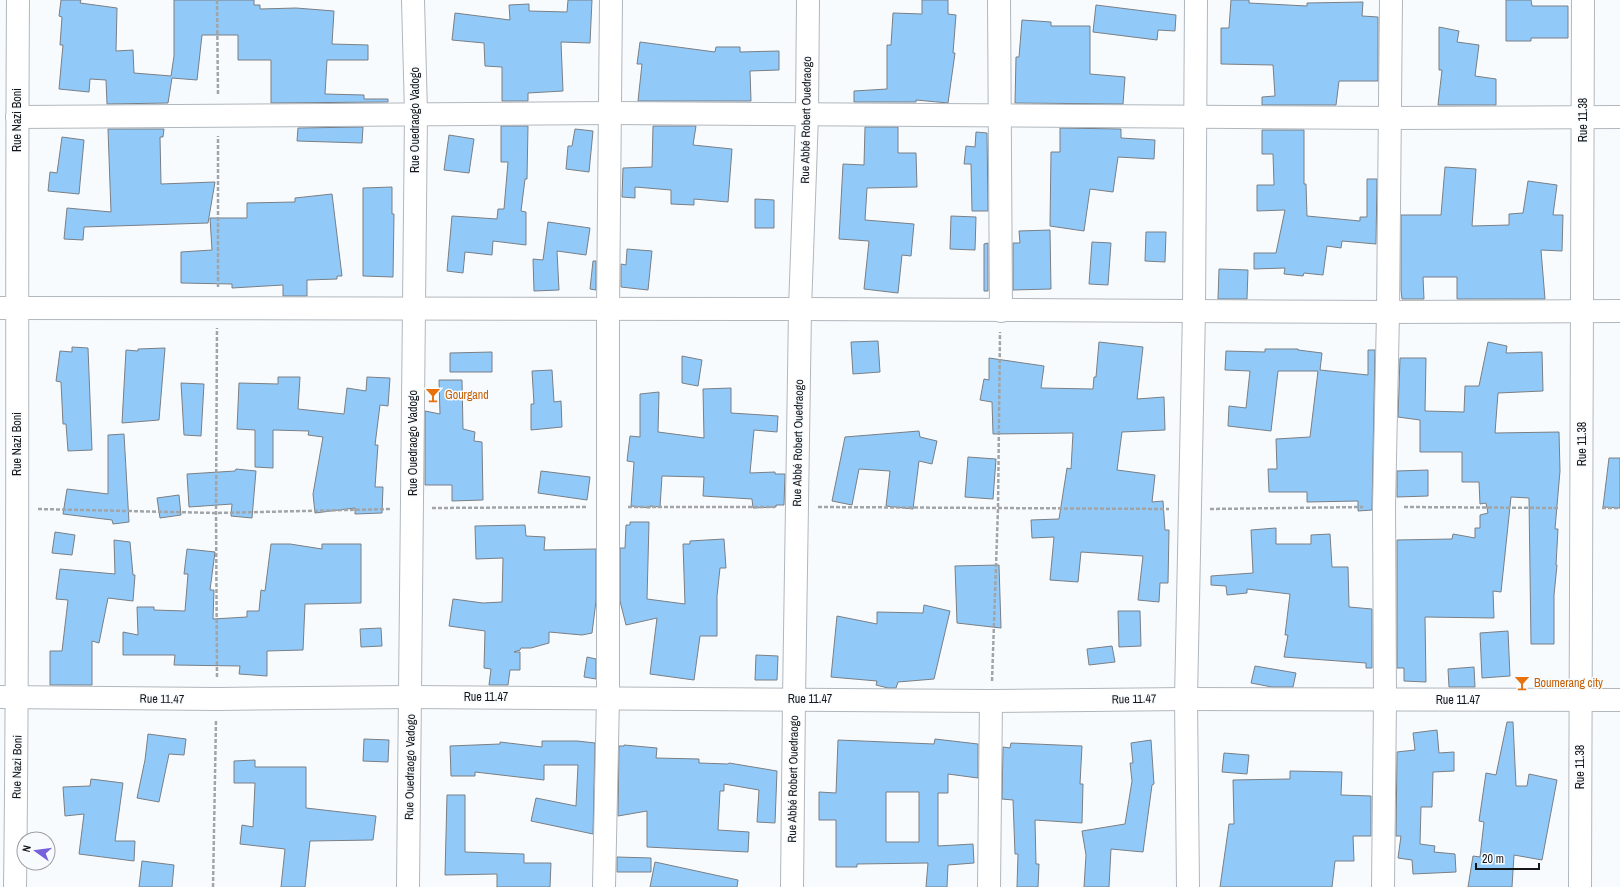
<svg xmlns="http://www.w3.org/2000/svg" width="1620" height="887" viewBox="0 0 1620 887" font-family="'Archivo Narrow',sans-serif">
<rect width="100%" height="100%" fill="#f8fbfe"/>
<g fill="#91caf9" stroke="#797f85" fill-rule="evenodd">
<path d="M61,0H81L80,3L117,8L116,51L133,50L134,73L171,76L174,56V0H254V5H260V9L296,8L334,11L332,44L368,45V60H327L325,94L364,95V99H388V102L271,103V60H238V35H202L197,80L172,78L168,103L107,104L106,80L90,79L89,92L59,89L63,45H60L62,17L59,16Z"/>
<path d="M568,0H592L590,43L561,42L563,91L528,93V101H502V67L485,66L484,43L452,40L455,13L510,20L509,5L529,4V11L567,12Z"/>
<path d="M922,0H948V14L956,15L953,53H955L948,103L916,100V102H854V91L887,89V45H891L893,13L922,14Z"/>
<path d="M1231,0H1249V3L1307,6V3L1363,2L1362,16L1378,17V81H1339L1336,105H1262V97L1275,96L1273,65L1221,64V28H1229Z"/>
<path d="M1506,0H1531L1532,6H1568V38H1531V41H1506Z"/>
<path d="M1096,5L1176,15L1175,31L1158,30L1157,40L1093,32Z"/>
<path d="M1022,20L1051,22V26H1090V74L1125,77L1123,104L1015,103L1016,57H1019Z"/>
<path d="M1439,27L1459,31L1457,42L1479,45L1475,76L1496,79V105H1438L1442,70H1439Z"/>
<path d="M640,42L715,52L716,47H740V52L779,51V70L750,71L751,101H638L642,64H637Z"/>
<path d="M501,126H528L527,179H525L521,211L526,212V245L493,241L492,255L465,252L463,273L447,271L452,216L497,219L498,209H504L508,162H501Z"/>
<path d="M653,126H696L693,145L732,149L728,202L694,199V205L671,204V190L635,187V198L622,197L623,168L652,167Z"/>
<path d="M363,127L362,143L297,141L298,128Z"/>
<path d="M865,127H898V153H916L917,187L867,188L865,220L914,224L911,256L902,255L898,293L864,289L869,241L839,239L843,164L864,165Z"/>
<path d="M1060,128L1121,129V138L1155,140L1154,159L1118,157L1113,192L1090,189L1084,231L1050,226L1051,152H1060Z"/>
<path d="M108,129H164L163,137H160L161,184L215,182L208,223L84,227L83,240L64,239L67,208L111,212Z"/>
<path d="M575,129L593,131L589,172L566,169L568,146H572Z"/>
<path d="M1262,130H1304V184H1306L1307,216L1360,221V217H1367V179H1377L1376,244L1342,241L1341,248L1327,246L1323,275L1304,273L1303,276L1284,274L1285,268L1254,269V253H1276L1285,210L1257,211V185H1274L1273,154H1262Z"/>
<path d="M976,132L987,133L988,211H972L971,164H964L966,146L975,147Z"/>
<path d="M449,135L474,139L469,173L444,170Z"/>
<path d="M62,137L84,140L79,194L48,191L50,172L57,173Z"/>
<path d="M1445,167L1476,169L1472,226L1509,225V214L1523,213L1528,181L1557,185L1553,215H1563L1562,251L1541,250L1545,299H1457V277H1423L1424,299H1402L1401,290V215H1441Z"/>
<path d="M392,187V214H394L393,277L363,276V188Z"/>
<path d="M332,194L342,276H337V279L307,280V296H283V285L232,288V284L181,283V252L212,250L210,218H247V203L295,202V198Z"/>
<path d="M755,199L774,200V228H755Z"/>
<path d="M951,216L976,217L975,250L950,249Z"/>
<path d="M548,222L590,228L586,255L557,251L559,290L534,291L533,259L543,260Z"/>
<path d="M1050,230L1051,289L1013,290V243H1020L1019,231Z"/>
<path d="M1146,232H1166L1165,262L1145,261Z"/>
<path d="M1092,242L1111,243L1108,285L1089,284Z"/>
<path d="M988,243V291H984V244Z"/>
<path d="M627,249L652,251L648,290L621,287V264L626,265Z"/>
<path d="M593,261H596V290L590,289Z"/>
<path d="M1219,269L1248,270L1247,299H1218Z"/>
<path d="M878,341L880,372L853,374L851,342Z"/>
<path d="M1099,342L1143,347L1137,399L1164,397L1165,430L1122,432L1117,470L1155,475L1152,502L1163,501L1165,530H1169L1168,583H1160L1159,602L1138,600L1143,556L1081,552L1078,582L1050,580L1054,537L1032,538L1031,520L1059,519L1067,468L1071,469L1073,433L993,434L992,402L980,400L984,379L989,380V358L1044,366L1041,388L1093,389L1094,377H1096Z"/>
<path d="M1488,342L1507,346L1506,353L1542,352L1543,391L1498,393L1495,433L1559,432L1560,471L1555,529H1558L1556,565H1557L1554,595V644H1531L1529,498L1511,497L1501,592L1493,591L1494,618L1425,617L1426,682L1404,681V668H1397V540L1452,539L1453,534L1475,538V528H1480V515L1488,513L1486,503L1480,504L1479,482H1462V452H1420V420L1398,417L1400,358H1426L1425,411L1464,412L1465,386H1479Z"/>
<path d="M72,347L88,348L92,450L68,451L66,424H63L61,382L56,381L60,351L72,352Z"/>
<path d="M165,348L159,420L122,423L126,350L138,351V349Z"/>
<path d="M1265,349H1298V350L1322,353L1320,370L1368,375V350H1375L1372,510L1358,511V501L1307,502V492H1269L1268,469H1277L1276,439L1310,437L1318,371H1278L1271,431L1228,426L1229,406L1246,408L1250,371L1225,370L1226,351L1265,352Z"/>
<path d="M492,352V372H450V353Z"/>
<path d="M682,356L702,360L698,386L682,383Z"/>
<path d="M552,370L554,402L561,401L562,427L531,430V404H534L532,371Z"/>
<path d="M278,377H300L298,409L344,414L347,388L366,391L367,377L390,378L388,406L380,405L375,445H378L375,487H383L382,513L355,514V508L315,513L313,494L323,437L308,435L309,431L273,430V468L255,467V430L237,429L239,383L278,384Z"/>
<path d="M439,380H462L463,429L475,432L474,441L482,442L483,500L452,501V485H425V411L440,414Z"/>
<path d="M181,383L204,384L201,436L184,435Z"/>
<path d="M731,388V413L778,416L777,432L754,430L750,473L775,472V474H785L784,505H776V507L753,508L752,499L703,496L704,477L662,476L660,507L650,506V508L631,506L634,462L627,461L630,436L640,437V394L659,392L658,432L704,438L703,389Z"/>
<path d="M919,431L920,437L937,441L932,464L919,461L913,509L886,506L890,471L859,469L852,505L832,501L845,437Z"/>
<path d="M124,434L129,522L113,524L112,520L63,514L67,489L108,494V435Z"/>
<path d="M968,457L996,459L993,499L965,497Z"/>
<path d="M1609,458H1620V508L1603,507Z"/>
<path d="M236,469L256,471L252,518L231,516L232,504L189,507L187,474L235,471Z"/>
<path d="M1428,470V496L1397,497V471Z"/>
<path d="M541,471L590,477L587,500L538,493Z"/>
<path d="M179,495L181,515L160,518L157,498Z"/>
<path d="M630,522H649L647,599L685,604L683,544H690V541L724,539L726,568H720L717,596V636H700L694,680L650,674L657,618L626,625L620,601V548H625L626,525H630Z"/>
<path d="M525,525L526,536L545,537L544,550L596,549V601L592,633L582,635L549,632V643L531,648H521L520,650L514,652H520V670H510L508,685H489L491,669L484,668L485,631L449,626L453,599L483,603L502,602L503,558L476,559L475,526Z"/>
<path d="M1276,528V544H1311V535L1330,534L1332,567H1348L1349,607L1372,609V668H1366V663L1284,657L1288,635H1285L1290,594L1247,589V593L1227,595L1226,586L1211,585V576L1253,573L1251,530Z"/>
<path d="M55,532L75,535L72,555L52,553Z"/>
<path d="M114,540L130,542L133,575H135L133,601L108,598L99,643L92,641V685H50V651H62L68,600L56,599L60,569L115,574Z"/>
<path d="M271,544H290L322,549V544H361V603L305,604L303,650L267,651V676L239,674L240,666L174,665L175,655H123V632L138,635L137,607H154V610L185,611L188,574H184L187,549L215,552L210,590H214L213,619L247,617V611H259L261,590L265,591Z"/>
<path d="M999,565L1001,628L957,623L955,566Z"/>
<path d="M924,605L950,611L934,679L898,682L896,688H888L876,685L877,681L831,677L837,616L877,624V612L923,613Z"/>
<path d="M1118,611H1140L1141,646L1119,647Z"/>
<path d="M381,628L382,646L361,647L360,629Z"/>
<path d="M1508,631L1510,676L1482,678L1480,633Z"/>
<path d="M1112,646L1115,662L1089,665L1087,649Z"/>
<path d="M756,655L778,656L777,680H755Z"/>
<path d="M587,657L596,659V679L584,677Z"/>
<path d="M1255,666L1296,673L1293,687H1272L1251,683Z"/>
<path d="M1474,667L1475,687H1449L1448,669Z"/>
<path d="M1507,722H1513L1516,786H1527L1529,774L1557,780L1542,860L1514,855L1512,887H1468L1473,856L1480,857L1484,822L1479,821L1486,773L1496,775Z"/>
<path d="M1437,730L1439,753L1454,752V771L1433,772L1432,807H1421L1420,844L1435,846L1434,852L1455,854L1456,872L1413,874L1412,860L1398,858L1401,836H1396L1397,752L1415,750L1413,733Z"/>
<path d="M148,734L186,739L184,755L169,754L159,802L137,798L145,760Z"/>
<path d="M364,739L389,740L388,762L363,761Z"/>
<path d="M935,739L978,744V778L948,774V793H938V846L973,844L974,863L948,865L947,887H926L928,863L857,864V867H836V820H819V792L836,793L838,740L934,744ZM886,792H919V842H886Z"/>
<path d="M1151,740L1154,784L1152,785L1143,852L1111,849L1109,887H1084L1086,855L1082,831L1125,824L1132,781L1130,763H1133L1131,743Z"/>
<path d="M542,741H577L595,743L593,834L531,821L536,798L576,806L578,765H544V780L475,772V776H451L450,746L500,744V742L542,747Z"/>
<path d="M1011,743L1082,746L1080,784H1083L1082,823L1035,820L1036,864H1039L1038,887H1017L1018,854H1015L1013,800L1002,799L1003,747L1010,748Z"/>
<path d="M624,745L657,748L656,758L699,759V763L728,764L729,763L777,771L775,823L757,822L759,790L724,784V791H720L718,830L749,832L748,852L647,847V811L618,816L619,746H624Z"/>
<path d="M1224,753L1249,755L1247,774L1222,772Z"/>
<path d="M255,760V767H306V808L376,816L373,840L310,841L305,887H281L285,849L240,844L242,825L253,827L255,783H234V761Z"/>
<path d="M1290,771L1342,772L1341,795L1371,796V836H1353L1354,861H1335L1332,887H1220L1229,824H1234L1233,780L1290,779Z"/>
<path d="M91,779L123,783L115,841H135L134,861L79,854L84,814L65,816L63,787L90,786Z"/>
<path d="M447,795H465V852L524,854V863H551L550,887H497V874L445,875Z"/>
<path d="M617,857L651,858V872H617Z"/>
<path d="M142,861L174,865L172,887H139Z"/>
<path d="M655,862L738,880L737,887H650Z"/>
</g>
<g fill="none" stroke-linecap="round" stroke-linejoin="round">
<g stroke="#b0b7bd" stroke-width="24">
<g id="minor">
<path d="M999,0L1001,311"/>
<path d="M17,117L610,113L1390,118L1620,117"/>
<path d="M0,308L800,309L1388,312L1620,311"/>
<path d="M0,697L217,699L410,697L991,701L1186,699L1620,700"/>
<path d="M15,887C19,591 16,296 18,0"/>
<path d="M408,887L416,113L413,0"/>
<path d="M604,887L608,697V309L611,0"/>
<path d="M792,887L794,699L800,309L807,115L808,0"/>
<path d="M989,887L991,701"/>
<path d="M1188,887L1186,699L1194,311L1196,0"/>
<path d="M1383,887L1385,699L1384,507L1388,312L1391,0"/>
<path d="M1580,887C1580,591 1583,296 1583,0"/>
</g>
</g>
<g stroke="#a2a5a7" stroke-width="2.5" stroke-dasharray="4 2" stroke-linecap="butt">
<path d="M217,0L218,95"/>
<path d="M218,287V136"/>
<path d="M628,507H775"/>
<path d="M818,507L1169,509"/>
<path d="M1404,507L1559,508"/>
<path d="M432,508L587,507"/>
<path d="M1602,508H1620"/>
<path d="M38,509L216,513L391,509"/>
<path d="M1210,509L1363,507"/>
<path d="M217,677L216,513L217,328"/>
<path d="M992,681L998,508L1000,332"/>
<path d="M213,887L216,720"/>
</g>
<use href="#minor" stroke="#fff" stroke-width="22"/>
</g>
<defs>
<g id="bar-bare" transform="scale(1.2)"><path d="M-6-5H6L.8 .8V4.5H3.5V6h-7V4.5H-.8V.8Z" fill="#e8710a" stroke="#f8fbfe" stroke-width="2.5" paint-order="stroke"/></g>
</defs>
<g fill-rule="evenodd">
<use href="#bar-bare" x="433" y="395"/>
<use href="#bar-bare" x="1522" y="683"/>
</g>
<g text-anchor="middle" stroke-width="3" stroke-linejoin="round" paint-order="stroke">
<g font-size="12" fill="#141618" stroke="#f8fbfe">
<text transform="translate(17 120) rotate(-90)" y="4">Rue Nazi Boni</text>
<text transform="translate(415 120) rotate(-90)" y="4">Rue Ouedraogo Vadogo</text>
<text transform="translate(806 120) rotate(-89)" y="4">Rue Abbé Robert Ouedraogo</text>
<text transform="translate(1583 120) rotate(-90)" y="4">Rue 11.38</text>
<text transform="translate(413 443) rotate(-90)" y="4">Rue Ouedraogo Vadogo</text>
<text transform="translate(798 443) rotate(-89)" y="4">Rue Abbé Robert Ouedraogo</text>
<text transform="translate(17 444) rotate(-90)" y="4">Rue Nazi Boni</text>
<text transform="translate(1582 444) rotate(-90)" y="4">Rue 11.38</text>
<text x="486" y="701">Rue 11.47</text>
<text transform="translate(162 699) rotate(1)" y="4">Rue 11.47</text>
<text x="810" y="703">Rue 11.47</text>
<text transform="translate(1134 699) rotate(-1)" y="4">Rue 11.47</text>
<text x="1458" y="704">Rue 11.47</text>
<text transform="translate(17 767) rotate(-89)" y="4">Rue Nazi Boni</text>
<text transform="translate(410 767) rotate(-89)" y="4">Rue Ouedraogo Vadogo</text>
<text transform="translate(1580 767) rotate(-90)" y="4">Rue 11.38</text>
<text transform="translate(793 779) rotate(-89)" y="4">Rue Abbé Robert Ouedraogo</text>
</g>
<g font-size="12" fill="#c56008" stroke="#f8fbfe" text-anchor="start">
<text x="445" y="399">Gourgand</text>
<text x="1534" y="687">Boumerang city</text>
</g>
</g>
<g transform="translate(36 851) rotate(284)"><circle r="19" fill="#f8fbfe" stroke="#9d9fa2"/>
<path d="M0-3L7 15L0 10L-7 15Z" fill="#7760db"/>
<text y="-6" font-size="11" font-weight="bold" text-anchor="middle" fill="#141618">N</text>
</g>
<path d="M1476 863v6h63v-6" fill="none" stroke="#141618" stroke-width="2"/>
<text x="1482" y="863" font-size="12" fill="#141618" stroke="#f8fbfe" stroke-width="3" paint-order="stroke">20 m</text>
</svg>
